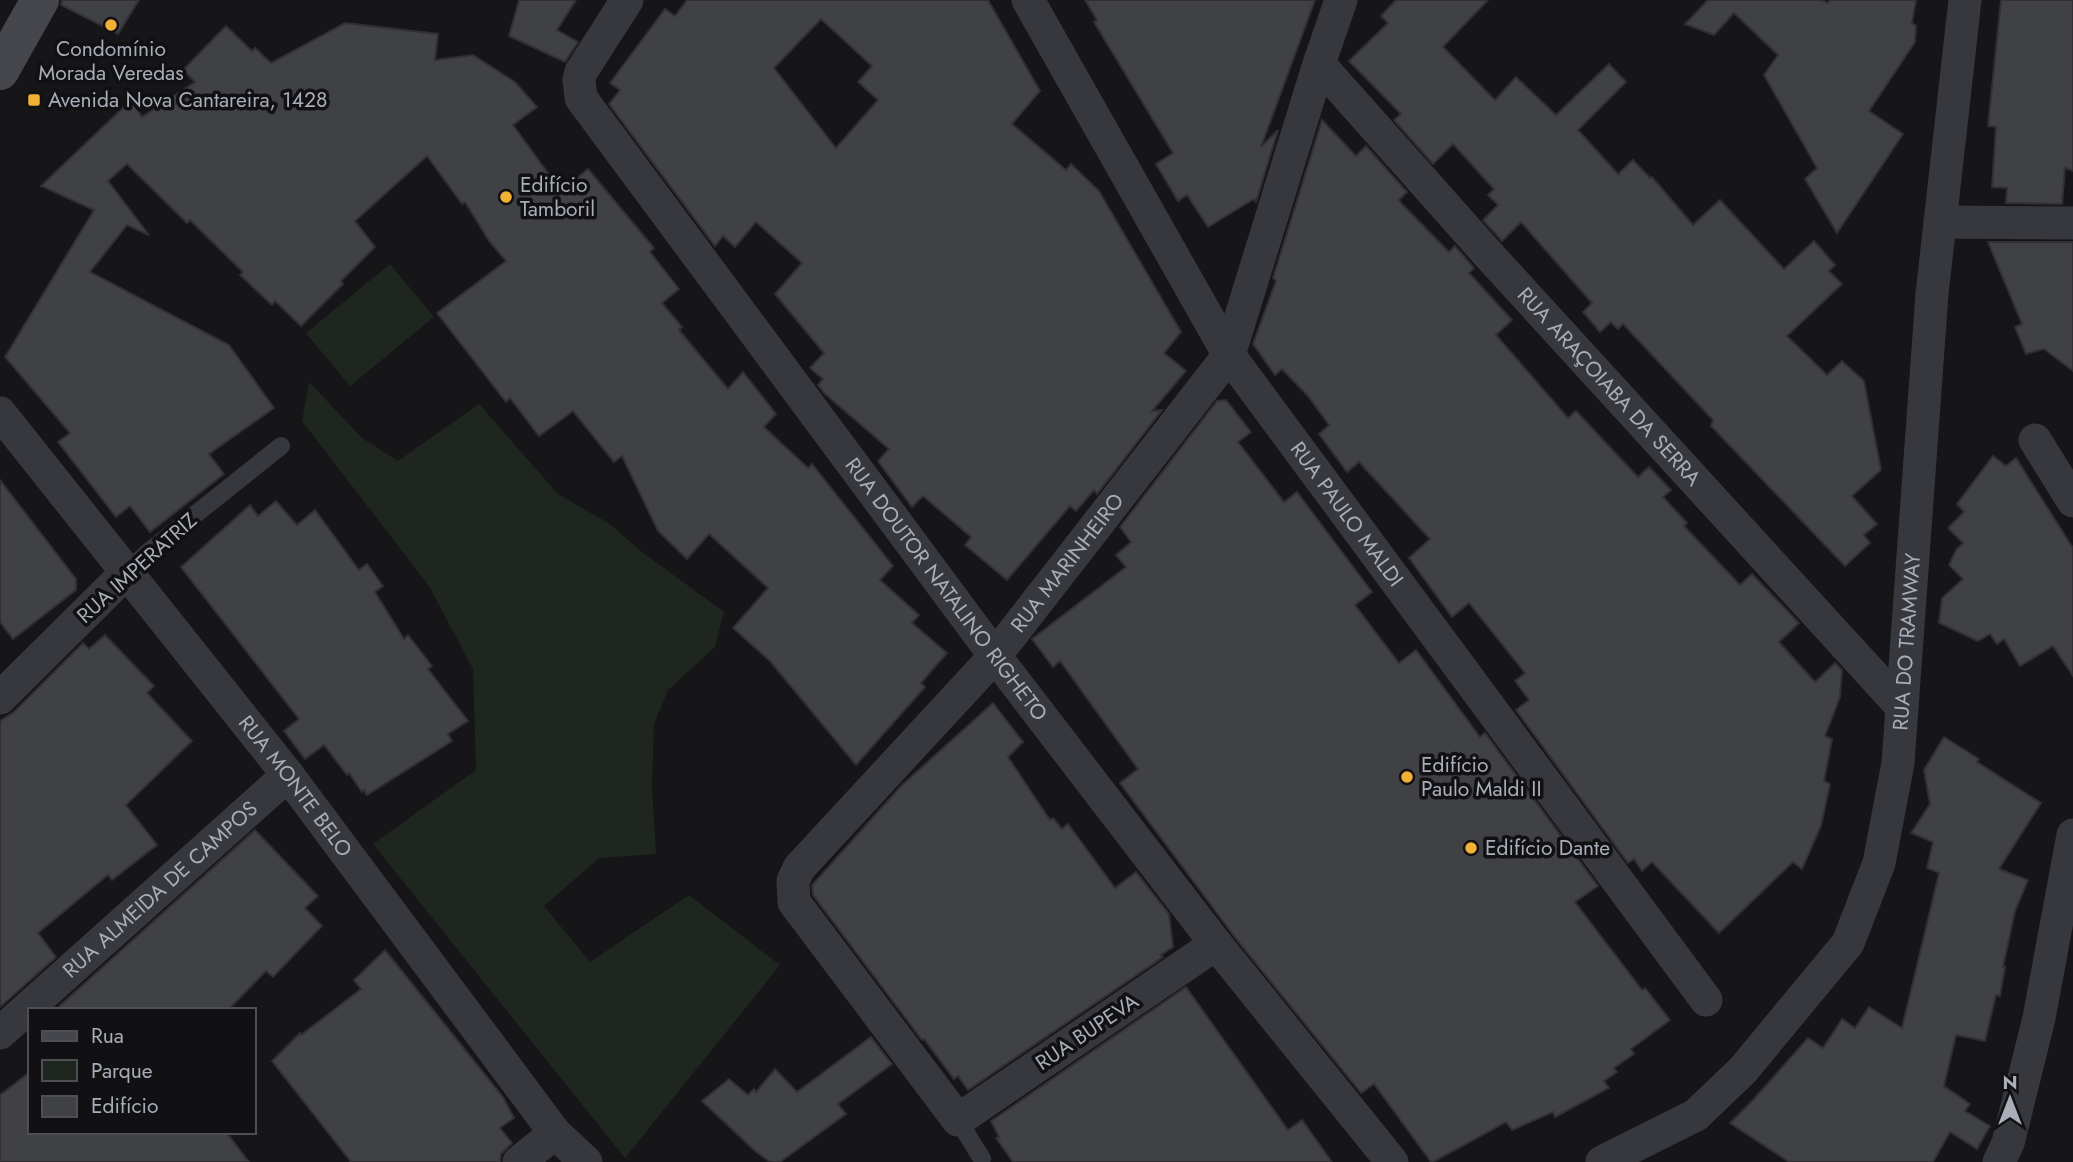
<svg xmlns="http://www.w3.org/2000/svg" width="2073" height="1162" viewBox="0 0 2073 1162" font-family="Jost,sans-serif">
<rect width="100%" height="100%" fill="#161618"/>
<g fill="#1e261f">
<path d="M390,264L434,317L350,386L306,333Z"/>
<path d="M309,382L362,438L398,461L479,404L558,494L610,524L642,552L724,612L715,647L668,690L654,724L652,789L656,854L599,858L544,906L590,962L689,895L780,965L625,1158L373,844L476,770L473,669L429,586L302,421Z"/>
</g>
<g fill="#404145" stroke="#303034" stroke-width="2" fill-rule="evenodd">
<path d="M62,0H139L118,34L61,5Z"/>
<path d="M519,0H576L557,30L578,42L565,62L509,36Z"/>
<path d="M687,0H988L1040,91L1012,124L1066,170L1071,164L1099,191L1181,332L1164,353L1186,371L1152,411L1162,410L1097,494L1094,490L1076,511L1070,506L1007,580L965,545L971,537L923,496L912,507L878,461L889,449L824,393L818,385L823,379L810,368L824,353L775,294L802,263L756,222L735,247L723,236L715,246L609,104L620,90L610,83L665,9L675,16ZM821,19L872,66L858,82L878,100L836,148L774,68Z"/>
<path d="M1085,0H1315L1261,147L1278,130L1256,202L1254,199L1208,227L1187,195L1178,201L1156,164L1173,153L1094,22L1097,20Z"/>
<path d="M1396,0H1488L1443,47L1495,100L1516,77L1556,115L1609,64L1626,82L1578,130L1618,174L1633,160L1650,178L1652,177L1693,225L1720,200L1784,269L1814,241L1835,265L1829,271L1842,284L1787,336L1827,375L1842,361L1864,381L1881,470L1852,496L1877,524L1864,535L1870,543L1845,566L1711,426L1713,420L1623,324L1618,329L1611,322L1600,332L1583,312L1592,303L1521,222L1502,241L1483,220L1498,205L1488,195L1494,189L1453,144L1433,164L1394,120L1401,114L1349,61L1388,23L1381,16Z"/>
<path d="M1708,0H1821L1828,3L1830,0H1916L1912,23L1916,26L1915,42L1869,111L1903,134L1837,233L1805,179L1817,168L1764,75L1778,55L1734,13L1714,35L1685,24Z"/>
<path d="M2001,0H2073V171L2065,168L2062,204L2006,203L2007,188L1992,187L1996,127L1988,126Z"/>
<path d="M345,23L438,34L435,60L473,55L515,82L537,107L513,125L561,191L588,169L654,248L650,252L679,289L662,303L682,327L679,330L728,389L743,372L776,414L764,427L808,468L812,464L893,566L880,580L919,615L912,623L947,653L921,683L925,687L856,765L770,661L733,628L768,588L709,534L687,559L658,531L622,456L614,462L573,411L539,436L510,398L506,402L437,313L506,261L489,241L465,202L462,204L427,156L355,221L375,247L341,281L343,284L301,326L275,301L272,305L240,275L243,272L190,220L187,223L127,164L108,181L149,235L127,225L90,272L229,345L274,408L209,454L224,474L150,532L130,506L116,517L58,442L70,433L5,357L94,210L41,186L131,100L142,117L195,82L183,70L226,26L252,51L255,48L271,63Z"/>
<path d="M1322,120L1356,156L1366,146L1407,192L1399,200L1402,204L1449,252L1455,246L1474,268L1469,273L1512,320L1496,335L1568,418L1576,411L1638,477L1649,467L1671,490L1663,497L1687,523L1684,526L1740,585L1752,574L1799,623L1779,642L1815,682L1835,663L1842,670L1840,697L1825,736L1832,739L1824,781L1830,784L1821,826L1802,869L1793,862L1719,933L1652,862L1642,871L1634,859L1628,863L1516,710L1529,700L1515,681L1525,673L1469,603L1452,617L1409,558L1430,539L1359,462L1347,472L1319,434L1329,425L1308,396L1282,369L1275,375L1253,344L1276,281L1273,278Z"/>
<path d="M1988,242H2073V371L2044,349L2026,354L2015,327L2022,324Z"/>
<path d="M1226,400L1251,432L1238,442L1284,502L1297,492L1372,592L1355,605L1399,663L1416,650L1480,737L1485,733L1598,886L1575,902L1642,990L1645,988L1670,1020L1631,1049L1634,1054L1614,1068L1617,1072L1604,1081L1609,1088L1555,1117L1553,1112L1512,1130L1506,1122L1433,1162H1431L1374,1084L1361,1093L1237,940L1120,783L1138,769L1060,661L1053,667L1032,639L1126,567L1116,555L1131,542L1120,527L1217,401Z"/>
<path d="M1993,456L2006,466L2016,458L2073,548V676L2053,646L2020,666L2004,639L1997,644L1990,634L1978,641L1939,623L1942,598L1963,579L1949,565L1956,550L1963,543L1948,528L1964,512L1957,504Z"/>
<path d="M0,480L76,579V590L13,639L0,622Z"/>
<path d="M276,501L297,525L315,510L359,570L367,564L383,586L375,592L404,639L408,635L432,666L428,669L468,721L448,734L452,741L367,795L364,790L362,792L349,773L347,775L324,745L305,759L284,731L299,719L181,567L250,505L258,516Z"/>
<path d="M105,635L154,686L147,693L192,741L126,805L157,845L112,880L108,875L38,933L56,957L0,1007V721L14,712L83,643L89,649Z"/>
<path d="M993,703L1023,742L1008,757L1050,820L1053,818L1062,829L1068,824L1115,888L1136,872L1169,914L1173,947L1161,955L1163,957L968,1090L958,1076L954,1079L924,1039L922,1040L813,895L812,885L902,785Z"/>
<path d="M1944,737L1979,759L1977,762L2041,803L1999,869L2028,880L2015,911L2003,967H2005L2000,996L1996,995L1985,1041L1956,1035L1944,1086L1970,1104L1965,1111L1990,1126L1977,1149L1950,1132L1933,1162H1789L1730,1123L1753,1100L1808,1038L1823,1048L1842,1019L1855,1028L1869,1007L1902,1028L1939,873L1927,868L1933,842L1911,833L1930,804L1924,770Z"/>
<path d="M255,830L318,896L305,908L322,926L273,977L266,971L228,1010H55Z"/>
<path d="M385,950L503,1097L514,1118L500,1128L512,1143L501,1154L500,1162H351L272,1061L300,1033L301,1035L361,989L354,980Z"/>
<path d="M1186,987L1288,1130L1302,1120L1332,1162H1013L996,1138L999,1137L991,1121Z"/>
<path d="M871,1037L892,1064L838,1104L846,1114L780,1162H770L755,1151L702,1101L729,1079L748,1095L754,1089L756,1092L775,1069L797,1092Z"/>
<path d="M30,1072V1132H226L249,1162H0V1095Z"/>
</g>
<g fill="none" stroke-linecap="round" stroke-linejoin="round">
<g stroke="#37383d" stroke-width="18">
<path d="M126,573L147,553L281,446"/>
<path d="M958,1120L982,1159"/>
</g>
<g stroke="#37383d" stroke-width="33">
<path id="s1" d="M627,0L581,72L579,80L581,98L995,656L1216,944L1392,1162"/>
<path id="s2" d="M1028,0L1229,355L1706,1000"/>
<path id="s3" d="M1319,64L1487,253L1902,707"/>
<path d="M1940,222L2073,223"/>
<path id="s4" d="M0,413L288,775L555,1133L586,1162"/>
<path d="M2035,440L2073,501"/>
<path d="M0,698L126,573"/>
<path id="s5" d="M1216,944L958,1120L794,902L793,881L799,868L995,656L1229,355L1319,64L1341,0"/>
<path id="s6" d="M0,1033L288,775"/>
<path d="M519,1162L555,1133"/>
<path id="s7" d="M1602,1162L1696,1115L1743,1070L1848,943L1879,863L1898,763L1932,294L1965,0"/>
<path d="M1999,1162L2008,1143L2039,1018L2073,835"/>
</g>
<path stroke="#45474d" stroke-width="38" d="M0,71L40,0"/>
</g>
<g fill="#f2b134" stroke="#111113" stroke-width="2.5">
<circle cx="111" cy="25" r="7"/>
<rect x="27" y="93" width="14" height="14" rx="3.5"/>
<circle cx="506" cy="197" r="7"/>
<circle cx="1407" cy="777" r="7"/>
<circle cx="1471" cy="848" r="7"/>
</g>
<g text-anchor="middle" stroke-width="7" stroke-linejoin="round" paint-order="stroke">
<g font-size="21" fill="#a8adb8" stroke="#111113" text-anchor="start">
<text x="111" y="56" text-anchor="middle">Condomínio<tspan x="111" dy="24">Morada Veredas</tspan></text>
<text x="48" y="107">Avenida Nova Cantareira, 1428</text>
<text x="520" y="192">Edifício<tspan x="520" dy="24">Tamboril</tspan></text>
<text x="1421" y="772">Edifício<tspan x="1421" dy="24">Paulo Maldi II</tspan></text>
<text x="1485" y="855">Edifício Dante</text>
</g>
<g font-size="21" fill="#a8adb8" stroke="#111113">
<text dy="7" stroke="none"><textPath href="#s3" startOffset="434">RUA ARAÇOIABA DA SERRA</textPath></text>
<text dy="7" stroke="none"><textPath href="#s2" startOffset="606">RUA PAULO MALDI</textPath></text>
<text dy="7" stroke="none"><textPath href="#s5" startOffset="1027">RUA MARINHEIRO</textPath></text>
<text transform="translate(137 568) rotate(-42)" y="7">RUA IMPERATRIZ</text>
<text dy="7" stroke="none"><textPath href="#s1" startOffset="724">RUA DOUTOR NATALINO RIGHETO</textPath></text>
<text dy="7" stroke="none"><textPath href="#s7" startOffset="644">RUA DO TRAMWAY</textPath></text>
<text dy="7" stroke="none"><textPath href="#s4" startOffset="476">RUA MONTE BELO</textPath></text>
<text dy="7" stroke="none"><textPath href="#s6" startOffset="215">RUA ALMEIDA DE CAMPOS</textPath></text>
<text transform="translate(1087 1032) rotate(-34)" y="7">RUA BUPEVA</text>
</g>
</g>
<rect x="28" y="1008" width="228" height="126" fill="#111113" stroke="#4d4f55" stroke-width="2"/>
<rect x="42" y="1031" width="35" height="10" fill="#45474d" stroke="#4d4f55" stroke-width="2"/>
<text x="91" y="1043" font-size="21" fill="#a8adb8">Rua</text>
<rect x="42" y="1060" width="35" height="21" fill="#1e261f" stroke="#4d4f55" stroke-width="2"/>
<text x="91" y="1078" font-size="21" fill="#a8adb8">Parque</text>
<rect x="42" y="1096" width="35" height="21" fill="#404145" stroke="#4d4f55" stroke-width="2"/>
<text x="91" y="1113" font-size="21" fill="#a8adb8">Edifício</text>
<g transform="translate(2010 1099)" stroke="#111113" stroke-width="5" paint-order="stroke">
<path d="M0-5L12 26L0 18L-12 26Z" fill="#a8adb8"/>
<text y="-10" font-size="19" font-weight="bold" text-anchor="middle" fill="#a8adb8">N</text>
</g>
</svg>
